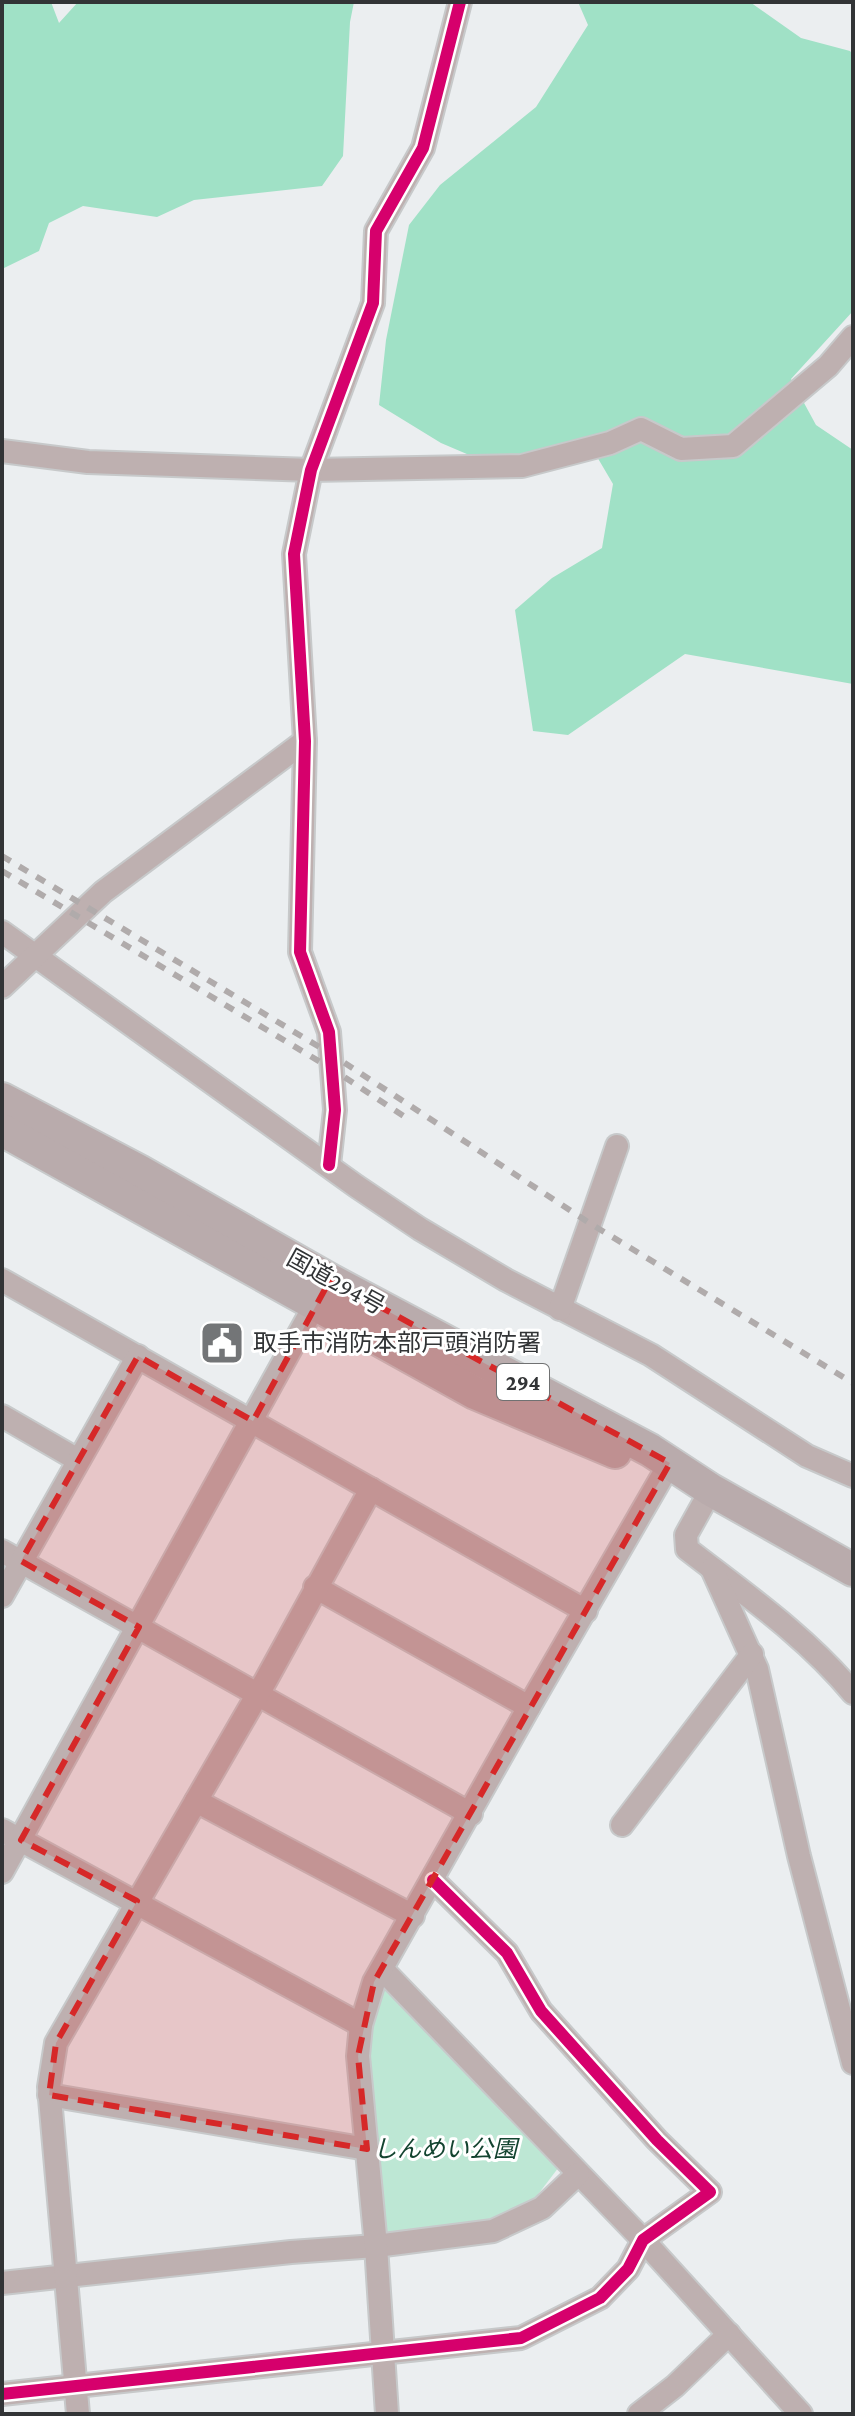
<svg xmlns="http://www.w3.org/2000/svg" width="855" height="2416" viewBox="0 0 855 2416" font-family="'Crimson Pro','Noto Sans JP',serif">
<rect width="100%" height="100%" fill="#ebeef0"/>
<path fill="#bde7d4" d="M382,1969L565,2159L530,2205L474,2224L376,2245L358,2056Z"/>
<g fill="#a0e1c6">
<path d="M2,2H51L59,23L78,2H354L350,22L343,156L322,186L194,200L157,217L83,206L49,223L39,251L2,269Z"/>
<path d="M578,2H750L801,38L850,51L853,55V311L791,379L816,425L853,450V684L685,654L568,735L533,731L515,610L552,578L602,548L613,484L586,438L495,466L441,443L379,405L386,340L409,225L440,185L536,107L588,25Z"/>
</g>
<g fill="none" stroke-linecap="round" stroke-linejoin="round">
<g stroke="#c7c9ca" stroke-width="26">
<g id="minor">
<path d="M2,451L88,462L311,470L522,466L610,443L641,429L681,449L733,446L828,366L853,337"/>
<path d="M2,932L356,1186L420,1229L506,1280L651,1355L807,1456L853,1476"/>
<path d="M2,987L103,892L305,741"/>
<path d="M329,1165L335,1110L329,1032L300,952L305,741L294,554L311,470L373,303L376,231L423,148L460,2"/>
<path d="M2,1280L586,1611"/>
<path d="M560,1309L617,1146"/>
<path d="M2,1416L78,1460"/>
<path d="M711,1490L686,1535L687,1549C745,1594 806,1636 853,1693"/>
<path d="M2,1551L471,1814"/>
<path d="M712,1569L757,1669L799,1856L853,2063"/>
<path d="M315,1587L529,1707"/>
<path d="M2,1596L138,1356"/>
<path d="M196,1801L413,1916"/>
<path d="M622,1825L752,1654"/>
<path d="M2,1830L361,2025"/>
<path d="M2,1872L321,1294"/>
<path d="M382,1969L643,2240L801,2414"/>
<path d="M49,2095L367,2149"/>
<path d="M2,2283L291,2252L376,2246L493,2231L542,2208L578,2174"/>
<path d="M2,2394L521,2338L600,2298L628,2269L643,2240L710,2192L657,2140L541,2011L507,1953L433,1880"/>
<path d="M78,2414L49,2087L56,2043L266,1680L371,1489"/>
<path d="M387,2414L376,2246L358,2056L361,2025L374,1982L529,1707L670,1463"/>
<path d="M639,2414L675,2386L729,2334"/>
</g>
</g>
<g stroke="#c7c9ca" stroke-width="36">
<g id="highway">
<path d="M2,1099L139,1171L330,1280L650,1450L711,1490L853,1570"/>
<path d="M2,1130L475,1393L615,1452"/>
</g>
</g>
<use href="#minor" stroke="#beb0b0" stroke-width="22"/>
<use href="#highway" stroke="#b9abac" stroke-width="32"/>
<g stroke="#b0abab" stroke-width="6" stroke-dasharray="10 10" stroke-linecap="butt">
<path d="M2,856L331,1054L591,1224L853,1383"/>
<path d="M2,871L332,1069L405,1117"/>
</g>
<g stroke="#fff" stroke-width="17">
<g id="cycleway">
<path d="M329,1165L335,1110L329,1032L300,952L305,741L294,554L311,470L373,303L376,231L423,148L460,2"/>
<path d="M2,2394L521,2338L600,2298L628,2269L643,2240L710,2192L657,2140L541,2011L507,1953L433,1880"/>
</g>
</g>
<use href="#cycleway" stroke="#d6006c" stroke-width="12"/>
</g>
<path fill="#d62828" fill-opacity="0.2" stroke="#d62828" stroke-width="6" stroke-dasharray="16 10" stroke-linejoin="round" d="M330,1280L670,1463L374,1982L358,2056L367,2149L49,2095L56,2043L137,1901L21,1840L139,1627L21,1561L138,1356L253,1421Z"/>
<defs>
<g id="civic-square" transform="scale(2.3)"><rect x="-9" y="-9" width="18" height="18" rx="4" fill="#737577" stroke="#fff"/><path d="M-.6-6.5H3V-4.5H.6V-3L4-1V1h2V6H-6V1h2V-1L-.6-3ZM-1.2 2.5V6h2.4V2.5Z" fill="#fff"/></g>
</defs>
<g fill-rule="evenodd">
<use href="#civic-square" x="222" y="1343"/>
</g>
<g text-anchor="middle" stroke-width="6" stroke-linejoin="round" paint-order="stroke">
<rect fill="#fff" stroke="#707172" stroke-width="2" x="497" y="1364" width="52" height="36" rx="6"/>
<g font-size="22" font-weight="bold" fill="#323436">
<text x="523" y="1390">294</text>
</g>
<g font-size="24" fill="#323436" stroke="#fff">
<text transform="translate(336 1282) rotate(29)" y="8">国道294号</text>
</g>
<g font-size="24" fill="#323436" stroke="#fff" text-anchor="start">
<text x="253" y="1351">取手市消防本部戸頭消防署</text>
</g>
<g font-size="24" font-style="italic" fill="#134430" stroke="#fff">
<text x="445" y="2157">しんめい公園</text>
</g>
</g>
<rect width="855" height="2416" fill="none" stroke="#323436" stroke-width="8"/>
</svg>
